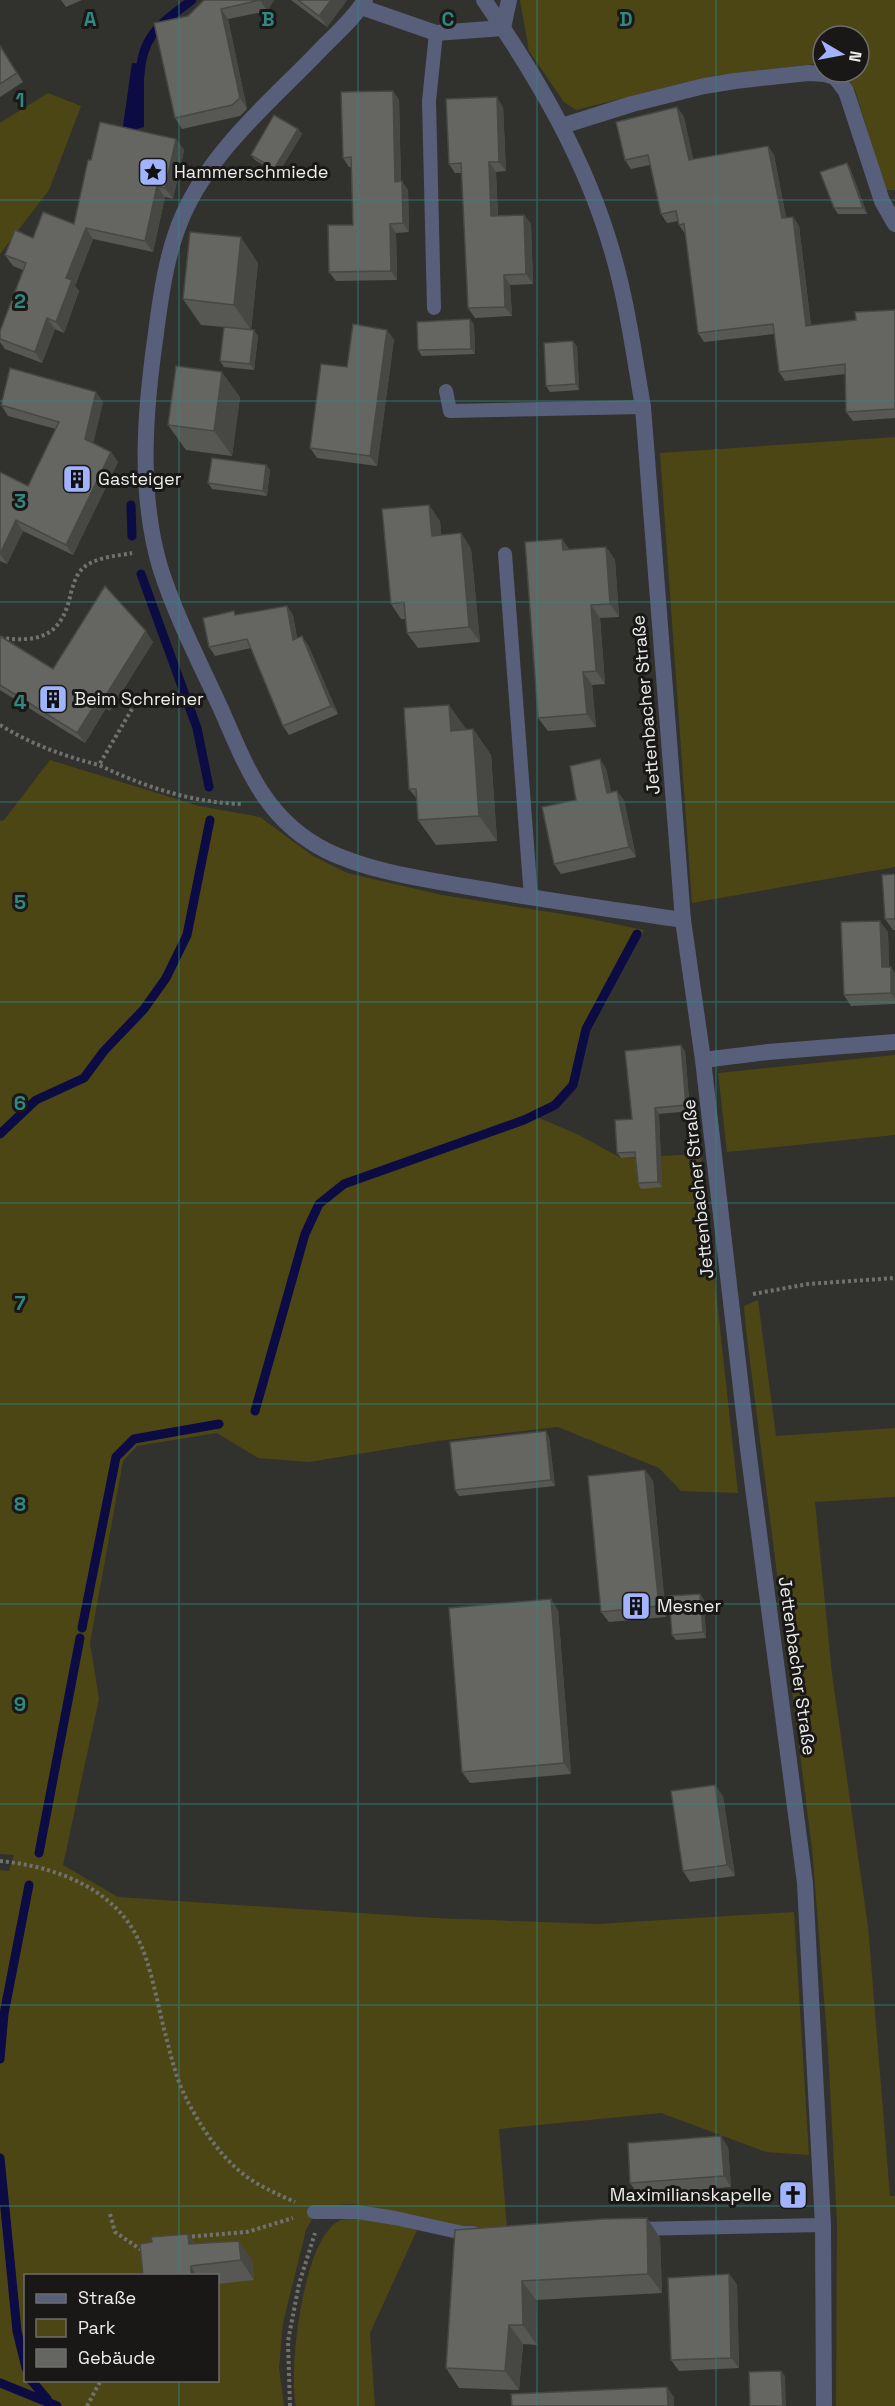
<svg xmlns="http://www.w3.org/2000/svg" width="895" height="2406" viewBox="0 0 895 2406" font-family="'Space Grotesk',sans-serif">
<rect width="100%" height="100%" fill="#31312e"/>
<g fill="#4c4615" fill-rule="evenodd">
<path d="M520,0H895V190H886L855,90L842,72H859V36H823V63L712,76L576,110L564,102L529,51Z"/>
<path d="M48,93L81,106L49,190L0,254V123Z"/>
<path d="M895,437V867L692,903L660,453Z"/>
<path d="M50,760L199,806L260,817L313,856L347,873L442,895L581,917L644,930L589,1029L576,1087L557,1108L537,1117L579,1135L621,1158L701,1154L738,1493L681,1491L659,1468L558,1427L438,1441L309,1462L258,1458L217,1433L137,1446L123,1461L90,1643L99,1699L63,1865L118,1897L435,1918L597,1924L794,1912L809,2155L766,2152L661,2113L499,2129L507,2229C457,2231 410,2213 361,2205C347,2203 332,2206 319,2206L306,2230L283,2323L279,2368L284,2406H0V1870L9,1871L14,1855L0,1854V821L4,820ZM26,2276H218V2380H26Z"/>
<path d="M895,1055V1135L727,1152L718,1073Z"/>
<path d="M758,1300L776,1436L895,1428V1497L815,1502L832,1674L868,1926L890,2196H895V2406H836L837,2222L828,2049L812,1848L746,1330L744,1306Z"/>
<path d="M355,2218L418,2228L370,2333L375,2406H296C288,2369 303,2243 337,2222C341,2219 350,2219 355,2218Z"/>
</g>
<path fill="#0c0b43" d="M132,63L144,64V127L122,133Z"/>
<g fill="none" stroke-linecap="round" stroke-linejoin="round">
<g stroke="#0c0b43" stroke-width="9">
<path d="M140,75C142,34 162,23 192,0"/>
<path d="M131,505L132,536"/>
<path d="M141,574L197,728L209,787"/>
<path d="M0,1134L36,1100L84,1078L104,1051L144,1009L166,978L187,935L210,820"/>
<path d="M255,1411L305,1234L319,1204L344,1184L524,1120L555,1105L573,1085L586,1029L637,934"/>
<path d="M82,1628L116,1457L134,1439L219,1424"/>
<path d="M39,1853L80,1638"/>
<path d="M0,2059L4,2014L29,1885"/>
<path d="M0,2158L17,2331L26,2368"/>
<path d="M31,2380L47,2399"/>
<path d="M0,2383L57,2406"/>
</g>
<g stroke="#71716f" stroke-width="4" stroke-dasharray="3 3" stroke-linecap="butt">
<path d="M0,638C38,642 60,638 70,597C72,588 76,574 83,568C95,557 117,556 132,553"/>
<path d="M132,709L99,765C142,786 193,803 242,804"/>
<path d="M0,725C31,744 63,756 99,765"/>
<path d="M753,1294L808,1284L895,1278"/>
<path d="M0,1861C53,1866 112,1887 137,1937C150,1961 157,2001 164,2029C170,2051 175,2077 186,2098C202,2130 226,2166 258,2184C270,2191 282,2196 295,2202"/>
<path d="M110,2214L115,2232L143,2251"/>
<path d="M186,2237L247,2232L293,2218"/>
<path d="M87,2406L101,2380"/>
<path d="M290,2406L288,2341L299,2284L315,2233"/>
</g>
<g stroke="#585f7b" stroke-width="14">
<path d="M434,308L429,101L436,33"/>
<path d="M446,391L450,411L643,407"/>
<path d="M505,554L531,898"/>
<path d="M314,2212H358L395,2218L463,2233H473"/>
<path d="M636,2229L823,2225"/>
</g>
<g stroke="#585f7b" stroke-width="16">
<path d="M365,0C355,17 339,31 325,45C275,98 213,147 183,215C167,251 161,294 156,333C145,409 138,492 160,567C175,615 200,663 221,709C247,768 265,820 327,851C369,871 417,878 463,886C537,899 610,909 683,920"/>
<path d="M484,0C537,77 586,160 612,251C627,301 634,355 643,407L683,920L703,1060L748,1449L805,1883L823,2225L824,2406"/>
<path d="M361,7L436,33L503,28L509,0"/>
<path d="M562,126L632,104L704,86L735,81L808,73L825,74L835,77L846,91L882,201L895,224"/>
<path d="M703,1060L768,1052L895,1042"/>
</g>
</g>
<g fill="#575753">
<path d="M61,0H82L66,7Z"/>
<path d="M204,0H274L267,11L228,19L247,109L240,116L182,129L175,118L188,16Z"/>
<path d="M291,0H347L327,27Z"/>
<path d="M0,45L23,82L0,97Z"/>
<path d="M393,91L399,100L401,181L408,190L409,232L396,233L397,280L336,281L329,272L353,225L351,167H349L343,158Z"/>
<path d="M503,107L506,171L496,172L498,216L524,215L531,224L533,284L510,285L512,316L475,318L468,308L462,173H455L449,164Z"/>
<path d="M677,107L684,117L693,159L768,146L774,155L786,217H793L799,226L811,325L856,320L895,310V418L853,421L846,412L845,374L785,381L779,372L774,334L704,342L698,333L686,235L679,225L678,221L667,223L661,214L650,165L631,169L625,160Z"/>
<path d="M298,129L302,134L278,174L255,160L251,155Z"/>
<path d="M176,139L184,150L173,199L165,197L153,252L93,239L75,286L79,291L64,333L55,329L42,363L5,349L0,342V331L23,270L13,266L5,255L33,238L74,224L91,160Z"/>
<path d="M847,163L850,168L867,214H838L834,208Z"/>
<path d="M258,263L251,330L258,336L254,370L224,367L220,361L224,327L201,325L183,299Z"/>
<path d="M470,319L474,325L475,354L422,356L418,350Z"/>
<path d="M394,339L377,466L317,458L310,448L347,367Z"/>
<path d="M577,346L579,390L550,392L546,386Z"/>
<path d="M240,397L232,456L186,450L168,425Z"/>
<path d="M103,402L93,443L118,462L73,555L23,531L7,564L0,561V472L28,486L56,429L8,416L1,405Z"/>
<path d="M266,465L270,470L267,496L212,489L208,483Z"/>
<path d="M440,521L441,535L461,533L471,549L480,642L418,648L407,633L406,619H401L391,604Z"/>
<path d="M562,539L569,549L606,547L615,560L619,617L600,618L605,684L592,685L596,727L548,731L538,718Z"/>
<path d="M287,606L293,615L297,638L308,645L338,714L289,735L283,726L251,648L215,656L209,647L237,615Z"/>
<path d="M0,636L53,669L153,642L110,711L106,708L85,743L0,690Z"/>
<path d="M473,729L491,755L497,841L436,845L418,820L417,799L409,789L467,730Z"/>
<path d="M600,759L606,769L611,792L624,800L636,857L561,874L554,864L576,800Z"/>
<path d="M895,874V930H893L885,919Z"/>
<path d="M888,932L889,967H891L895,974V1004L851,1006L844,995Z"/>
<path d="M685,1051L690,1111L659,1114L662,1187L641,1189L638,1183L635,1157L621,1158L617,1153Z"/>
<path d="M549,1437L555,1486L459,1496L455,1490Z"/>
<path d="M645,1470L653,1481L666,1617L609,1622L601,1612Z"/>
<path d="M700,1594L704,1600L706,1638L676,1640L672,1635Z"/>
<path d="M558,1610L571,1774L470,1783L462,1772Z"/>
<path d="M723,1796L735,1876L690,1882L683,1871Z"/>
<path d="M728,2147L731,2187L638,2194L630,2183Z"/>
<path d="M647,2218L660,2238L662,2293L536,2300L537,2345L523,2344L519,2390L459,2388L446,2368L455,2230Z"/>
<path d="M188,2234L194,2243L252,2260L254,2280L218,2284V2276H143L152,2242Z"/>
<path d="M729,2274L737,2285L739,2368L679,2371L671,2360Z"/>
</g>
<g fill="#474744">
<path d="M260,0H274L267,11Z"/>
<path d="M331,0H347L327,27L319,16Z"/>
<path d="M221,9L228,19L247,109L240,98Z"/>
<path d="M393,91L399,100L401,191L395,182Z"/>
<path d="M497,97L503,107L506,171L499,162Z"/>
<path d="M677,107L684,117L695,169L689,160Z"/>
<path d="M298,129L302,134L278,174L274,169Z"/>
<path d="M176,139L184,150L173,199L165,188Z"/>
<path d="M768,146L774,155L788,227L782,218Z"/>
<path d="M489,162L496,172L498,226L491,216Z"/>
<path d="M847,163L850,168L867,214L863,208Z"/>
<path d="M402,181L408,190L409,232L403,223Z"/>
<path d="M157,186L165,197L153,252L145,241Z"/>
<path d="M524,215L531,224L533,284L526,274Z"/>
<path d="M793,217L799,226L812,335L806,326Z"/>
<path d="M390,224L396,233L397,280L391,271Z"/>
<path d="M86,228L93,239L75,286L79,291L64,333L56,322L66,278Z"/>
<path d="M241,237L258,263L251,330L234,305Z"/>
<path d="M504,275L510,285L512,316L505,307Z"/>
<path d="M47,318L55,329L42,363L35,352Z"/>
<path d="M470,319L474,325L475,354L471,349Z"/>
<path d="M254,330L258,336L254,370L250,364Z"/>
<path d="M387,330L394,339L377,466L370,456Z"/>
<path d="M573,341L577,346L579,390L576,384Z"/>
<path d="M222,372L240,397L232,456L214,431Z"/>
<path d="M96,392L103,402L92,449L85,439Z"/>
<path d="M111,452L118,462L73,555L66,545Z"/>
<path d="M266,465L270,470L267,496L263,491Z"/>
<path d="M429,505L440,521L443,551L432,536Z"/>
<path d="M16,520L23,531L7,564L0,554Z"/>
<path d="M461,533L471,549L480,642L469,627Z"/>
<path d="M562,539L571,553L563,550Z"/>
<path d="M606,547L615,560L619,617L610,604Z"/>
<path d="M591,605L600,618L605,684L596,671Z"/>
<path d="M287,606L293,615L299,649L293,640Z"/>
<path d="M146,631L153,642L110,711L103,700Z"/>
<path d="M302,636L308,645L338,714L331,706Z"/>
<path d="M583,672L592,685L596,727L587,714Z"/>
<path d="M99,698L106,708L85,743L77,733Z"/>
<path d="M449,705L467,730L451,731Z"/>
<path d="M473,729L491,755L497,841L479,816Z"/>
<path d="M600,759L606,769L614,803L607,793Z"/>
<path d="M617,791L624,800L636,857L629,847Z"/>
<path d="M880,921L888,932L889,978L882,967Z"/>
<path d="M891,967L895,974V999L891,993Z"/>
<path d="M681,1045L685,1051L690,1111L686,1105Z"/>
<path d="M655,1108L659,1114L662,1187L658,1182Z"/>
<path d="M546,1431L549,1437L555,1486L551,1480Z"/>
<path d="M645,1470L653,1481L666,1617L659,1606Z"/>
<path d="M700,1594L704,1600L706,1638L703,1632Z"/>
<path d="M551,1599L558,1610L571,1774L564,1763Z"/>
<path d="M715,1785L723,1796L735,1876L727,1865Z"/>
<path d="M721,2136L728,2147L731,2187L724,2176Z"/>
<path d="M647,2218L660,2238L662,2293L648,2274Z"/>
<path d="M188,2234L201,2254L189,2244Z"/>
<path d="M239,2241L252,2260L254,2280L241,2260Z"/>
<path d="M191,2266L197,2276H191Z"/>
<path d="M729,2274L737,2285L739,2368L731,2358Z"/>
<path d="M522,2281L536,2300L537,2345L523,2325Z"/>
<path d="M509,2325L523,2344L519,2390L505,2371Z"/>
<path d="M781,2371L785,2376L786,2406H783Z"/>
<path d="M667,2387L674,2397V2406H668Z"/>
</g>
<g fill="#656561" stroke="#474744" stroke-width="1.5">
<path d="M204,0H260L221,9L240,98L232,105L175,118L154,23L188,16Z"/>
<path d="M298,0H331L319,16Z"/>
<path d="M0,46L17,73L0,84Z"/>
<path d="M393,91L395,182L402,181L403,223L390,224L391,271L329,272L328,225H353L351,157L343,158L341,92Z"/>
<path d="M497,97L499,162H489L491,216L524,215L526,274L504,275L505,307L468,308L461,163L449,164L446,99Z"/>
<path d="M677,107L689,160L768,146L782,218L793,217L806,326L856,320L855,312L895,310V409L846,412L845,364L779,372L773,324L698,333L684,224L679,225L676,211L661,214L648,155L625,160L616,122Z"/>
<path d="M274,115L298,129L274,169L251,155Z"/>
<path d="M100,122L176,139L165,188L157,186L145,241L86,228L66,278L72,280L56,322L47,318L35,352L0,339V331L26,263L5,255L15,230L33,238L43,212L74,224L88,160H91Z"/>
<path d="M847,163L863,208H834L820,172Z"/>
<path d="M190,232L241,237L234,305L183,299Z"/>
<path d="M470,319L471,349L418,350L417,322Z"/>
<path d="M353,324L387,330L370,456L310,448L321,364L347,367Z"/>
<path d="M224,327L254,330L250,364L220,361Z"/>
<path d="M573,341L576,384L546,386L544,343Z"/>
<path d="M176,366L222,372L214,431L168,425Z"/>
<path d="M10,368L96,392L85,439L111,452L66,545L16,520L0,554V472L28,486L59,422L1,405Z"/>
<path d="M212,458L266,465L263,491L208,483Z"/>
<path d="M429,505L432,536L461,533L469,627L407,633L404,602L391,604L382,509Z"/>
<path d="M562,539L563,550L606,547L610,604L591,605L596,671L583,672L587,714L538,718L525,542Z"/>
<path d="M105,586L146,631L103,700L99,698L77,733L0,685V636L53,669Z"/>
<path d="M287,606L293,640L302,636L331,706L283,726L247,639L209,647L203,618L234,611L235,615Z"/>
<path d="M449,705L451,731L473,729L479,816L418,820L416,789H409L404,708Z"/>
<path d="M600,759L607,793L617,791L629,847L554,864L542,807L576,800L570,766Z"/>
<path d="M895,874V919H885L882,875Z"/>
<path d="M880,921L882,967H891V993L844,995L841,922Z"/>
<path d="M681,1045L686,1105L655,1108L658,1182L638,1183L635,1152L617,1153L615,1120L632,1119L625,1051Z"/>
<path d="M546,1431L551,1480L455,1490L450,1442Z"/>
<path d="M645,1470L659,1606L601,1612L588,1476Z"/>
<path d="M700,1594L703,1632L672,1635L669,1596Z"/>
<path d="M551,1599L564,1763L462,1772L449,1608Z"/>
<path d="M715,1785L727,1865L683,1871L671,1791Z"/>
<path d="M721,2136L724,2176L630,2183L628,2143Z"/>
<path d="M647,2218L648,2274L522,2281L523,2325H509L505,2371L446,2368L455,2230L603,2219Z"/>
<path d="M188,2234L189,2244L239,2241L241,2260L191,2266V2276H143L140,2244L152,2242L151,2237Z"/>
<path d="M729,2274L731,2358L671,2360L668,2278Z"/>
<path d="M781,2371L783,2406H750L749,2372Z"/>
<path d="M667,2387L668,2406H512L511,2394Z"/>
</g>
<path fill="none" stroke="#308881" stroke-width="1.5" stroke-opacity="0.55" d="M179,0V2276M358,0V2406M537,0V2406M716,0V2406M0,200H895M0,401H895M0,602H895M0,802H895M0,1002H895M0,1203H895M0,1404H895M0,1604H895M0,1804H895M0,2005H895M0,2206H895M179,2380V2406"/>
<defs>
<g id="sight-square" transform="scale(1.5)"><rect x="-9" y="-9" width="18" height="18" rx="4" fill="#a1b3fd" stroke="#191817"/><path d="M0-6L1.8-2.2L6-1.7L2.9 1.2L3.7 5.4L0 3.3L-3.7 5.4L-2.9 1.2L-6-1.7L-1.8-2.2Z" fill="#111"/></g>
<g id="building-square" transform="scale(1.5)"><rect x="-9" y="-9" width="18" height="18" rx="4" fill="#a1b3fd" stroke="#191817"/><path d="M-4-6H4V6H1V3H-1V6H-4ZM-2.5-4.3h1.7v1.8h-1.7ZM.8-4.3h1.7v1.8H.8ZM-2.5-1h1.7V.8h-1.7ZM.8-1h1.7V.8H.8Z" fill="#111"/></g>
<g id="church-square" transform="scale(1.5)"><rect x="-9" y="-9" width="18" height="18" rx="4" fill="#a1b3fd" stroke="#191817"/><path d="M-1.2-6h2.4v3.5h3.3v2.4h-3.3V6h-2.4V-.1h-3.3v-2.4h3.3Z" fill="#111"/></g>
</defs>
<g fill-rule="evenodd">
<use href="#sight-square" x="153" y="172"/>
<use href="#building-square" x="77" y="479"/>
<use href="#building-square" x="53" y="699"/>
<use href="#building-square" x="636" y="1606"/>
<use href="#church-square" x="793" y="2195"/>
</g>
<g text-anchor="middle" stroke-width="6" stroke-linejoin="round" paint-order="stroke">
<g font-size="18" fill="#ededeb" stroke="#191817" text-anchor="start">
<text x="174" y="178">Hammerschmiede</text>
<text x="98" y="485">Gasteiger</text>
<text x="74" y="705">Beim Schreiner</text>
<text x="657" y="1612">Mesner</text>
<text x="772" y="2201" text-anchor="end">Maximilianskapelle</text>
</g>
<g font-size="18" fill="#ededeb" stroke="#191817">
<text transform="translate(646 705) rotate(-95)" y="6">Jettenbacher Straße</text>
<text transform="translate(698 1189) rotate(-96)" y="6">Jettenbacher Straße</text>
<text transform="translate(797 1666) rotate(82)" y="6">Jettenbacher Straße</text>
</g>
</g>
<g font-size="20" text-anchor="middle" font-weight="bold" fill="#308881" stroke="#191817" stroke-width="6" stroke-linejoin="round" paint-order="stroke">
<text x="90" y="26">A</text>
<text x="268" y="26">B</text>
<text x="448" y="26">C</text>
<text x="626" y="26">D</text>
<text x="20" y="107">1</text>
<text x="20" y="308">2</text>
<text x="20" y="508">3</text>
<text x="20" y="709">4</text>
<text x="20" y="909">5</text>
<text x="20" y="1110">6</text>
<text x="20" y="1310">7</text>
<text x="20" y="1511">8</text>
<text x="20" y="1711">9</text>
</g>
<rect x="24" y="2274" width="195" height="108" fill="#191817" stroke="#6e6d6c" stroke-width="1.5"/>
<rect x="36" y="2294" width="30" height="9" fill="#585f7b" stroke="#6e6d6c" stroke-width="1.5"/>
<text x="78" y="2304" font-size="18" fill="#ededeb">Straße</text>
<rect x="36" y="2319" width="30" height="18" fill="#4c4615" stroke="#6e6d6c" stroke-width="1.5"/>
<text x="78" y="2334" font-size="18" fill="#ededeb">Park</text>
<rect x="36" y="2349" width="30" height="18" fill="#656561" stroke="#6e6d6c" stroke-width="1.5"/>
<text x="78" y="2364" font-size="18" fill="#ededeb">Gebäude</text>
<g transform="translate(841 54) rotate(100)"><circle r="28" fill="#191817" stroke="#6e6d6c" stroke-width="1.5"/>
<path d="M0-4.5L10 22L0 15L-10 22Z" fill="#a1b3fd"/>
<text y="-9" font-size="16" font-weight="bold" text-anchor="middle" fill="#ededeb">N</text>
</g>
</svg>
